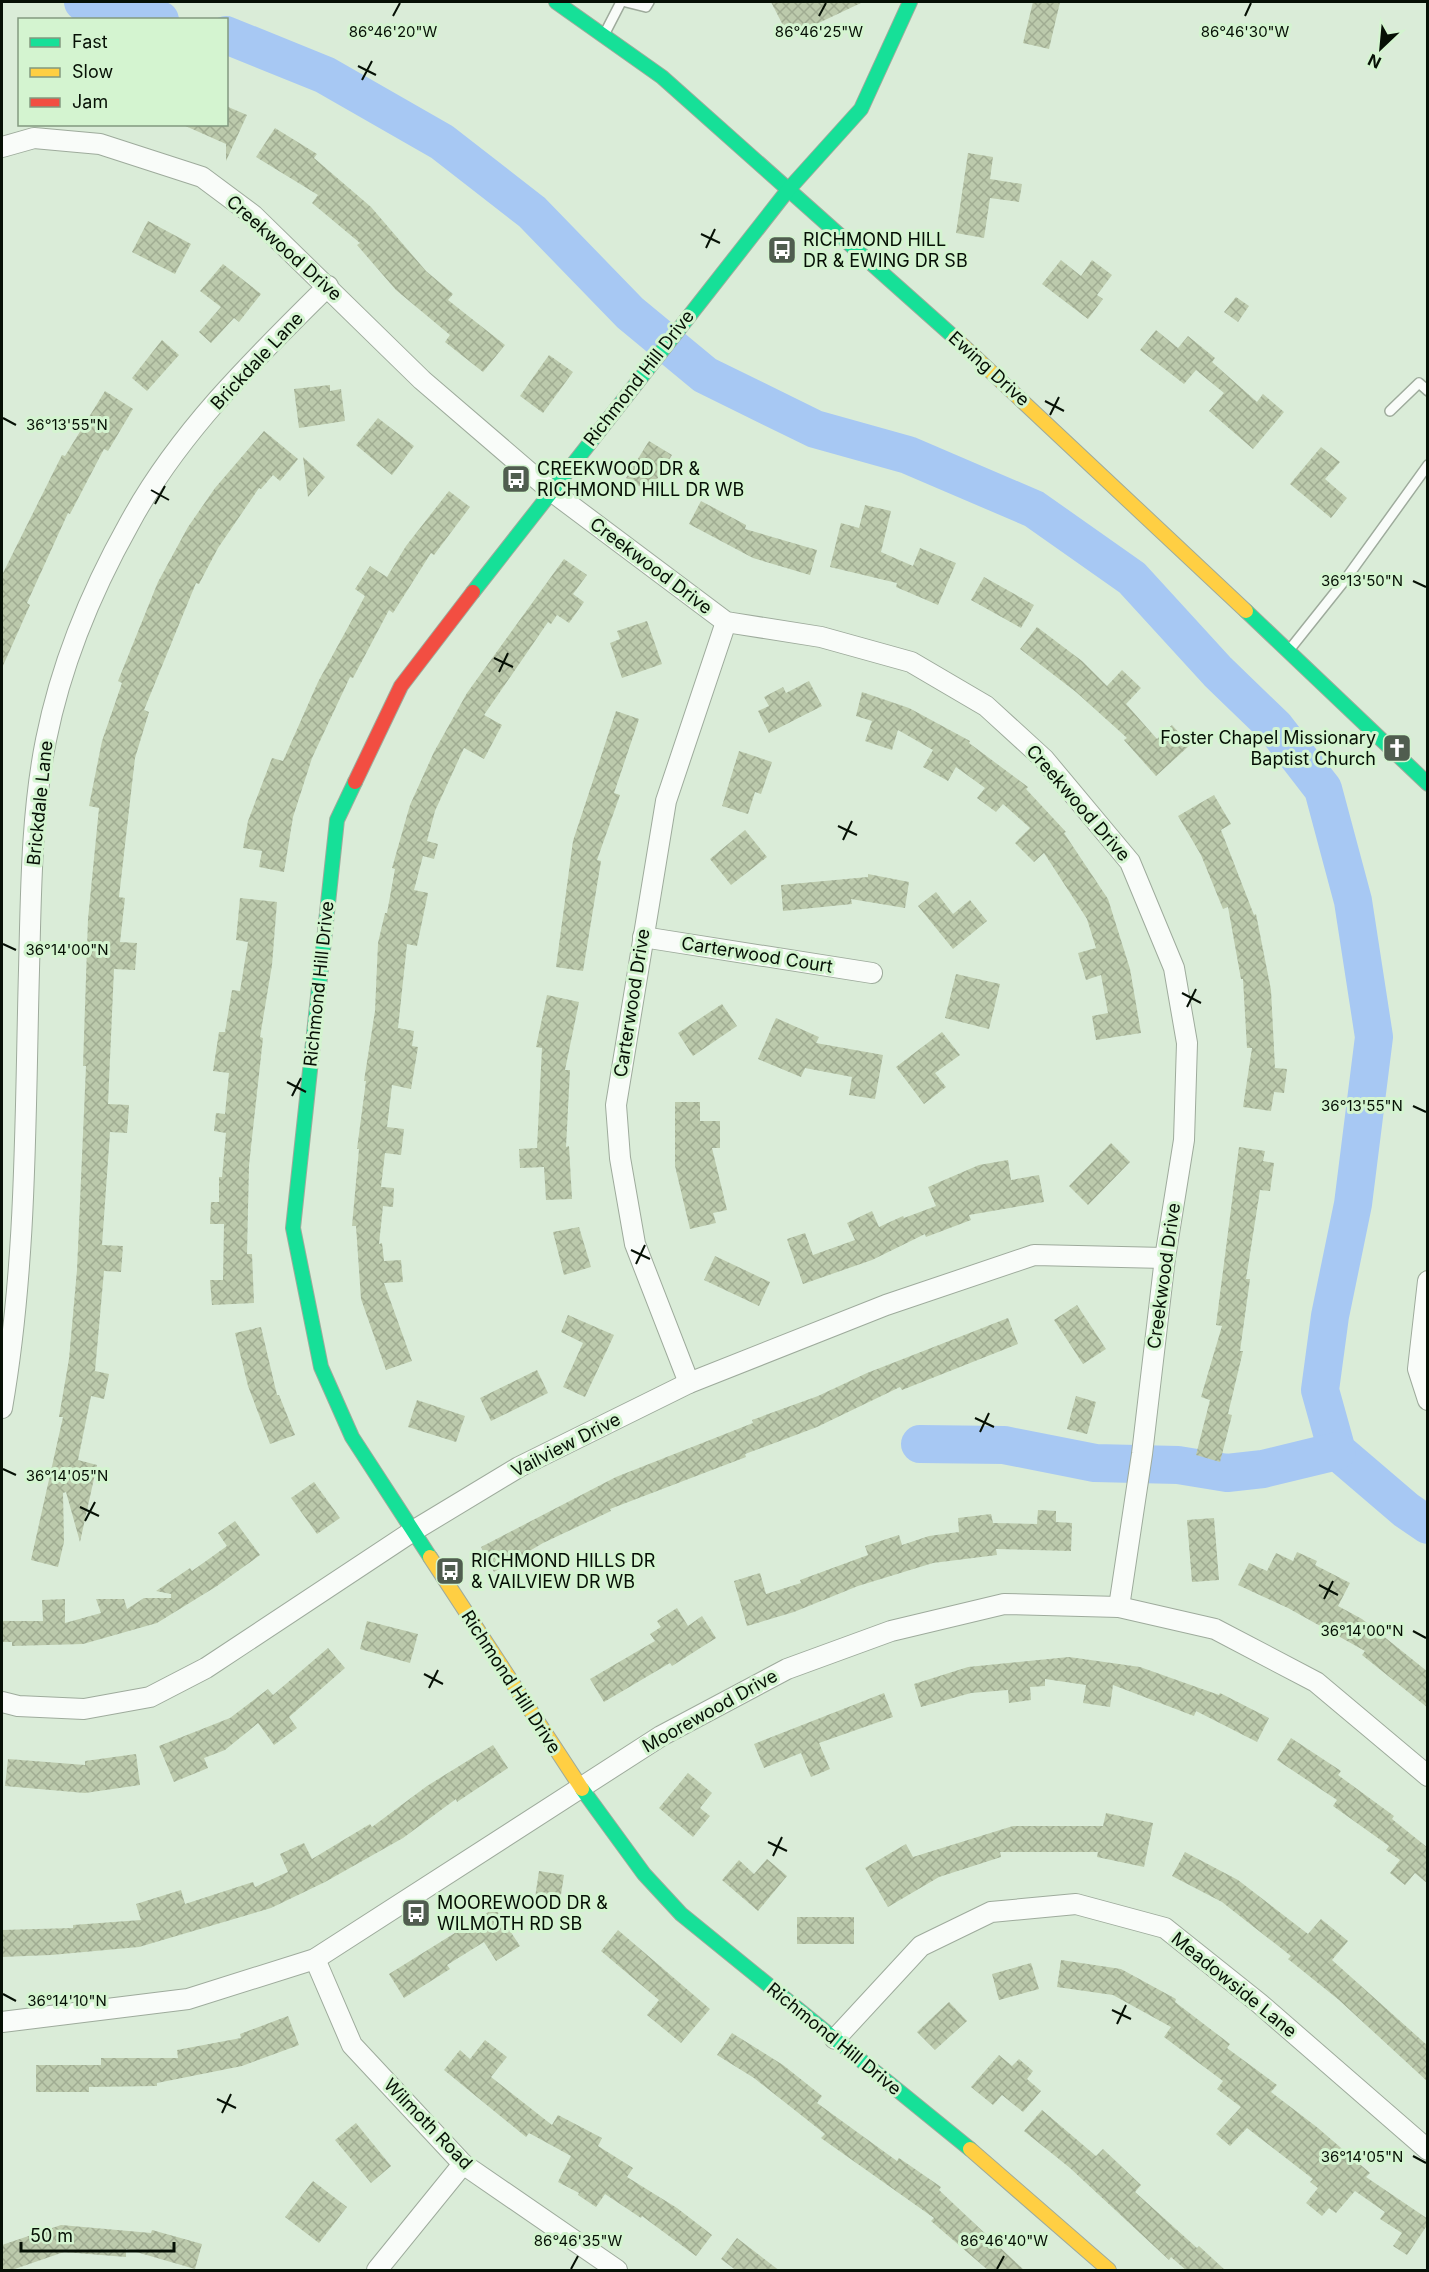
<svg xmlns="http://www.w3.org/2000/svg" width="1429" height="2272" viewBox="0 0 1429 2272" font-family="Inter,sans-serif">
<defs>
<pattern id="building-cross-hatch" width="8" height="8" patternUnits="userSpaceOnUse" patternTransform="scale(1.5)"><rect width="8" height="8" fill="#bccaac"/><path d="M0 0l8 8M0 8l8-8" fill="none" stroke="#a0ac92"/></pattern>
</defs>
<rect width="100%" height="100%" fill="#daecd8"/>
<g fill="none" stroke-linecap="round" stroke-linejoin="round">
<g stroke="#a7c8f3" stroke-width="38">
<path d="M83,2L160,20"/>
<path d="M226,35L325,75L442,142L532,212L630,313L705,375L815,429L908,455L1034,509L1132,578L1218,672L1275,727L1323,789L1353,901L1374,1037L1353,1204L1330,1316L1320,1390L1337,1451L1406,1510L1428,1525"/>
<path d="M920,1444L1004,1445L1095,1463L1178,1465L1227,1473L1263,1469L1337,1451"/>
</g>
</g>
<g fill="url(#building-cross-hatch)">
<path d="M771,2H863L789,37Z"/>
<path d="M1033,2H1060L1049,49L1023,43Z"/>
<path d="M226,106L247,115L226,161V144L181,124H226Z"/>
<path d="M275,128L317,154L314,158L371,207L426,271L453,294L448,300L505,345L483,372L445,342L450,335L396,290L357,245L360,243L312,203L318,195L256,157Z"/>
<path d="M968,153L993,157L990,179L1022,184L1019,202L990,198L984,238L956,233Z"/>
<path d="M148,221L191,244L175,274L132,252Z"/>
<path d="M1061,260L1081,276L1092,260L1112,275L1097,295L1103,299L1088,319L1042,284Z"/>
<path d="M223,264L261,294L239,322L234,318L211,343L199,332L221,307L200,291Z"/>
<path d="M1236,297L1249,306L1238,322L1224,312Z"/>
<path d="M1156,330L1178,348L1188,336L1215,358L1212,362L1257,402L1263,394L1284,412L1253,449L1209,411L1224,393L1196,370L1184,384L1140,350Z"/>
<path d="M162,340L179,355L147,391L132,378Z"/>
<path d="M549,355L573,372L543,413L520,396Z"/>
<path d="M330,385V391L341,389L345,421L299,428L294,389Z"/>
<path d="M105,391L133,409L108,451L104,449L70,514L68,513L27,603L30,605L2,668V575L62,455L65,456Z"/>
<path d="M378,418L414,446L392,475L356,445Z"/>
<path d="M264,431L298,459L280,481L273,475L261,489L259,488L218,548L199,584L196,583L144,710L149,712L135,758L119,897L125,898L120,942L137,943L135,970L114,969L108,1104L129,1105L127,1133L110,1132L102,1245L123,1246L121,1272L104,1271L95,1371L109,1374L104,1399L91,1396L78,1460L97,1465L80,1542L66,1492L63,1493L64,1542L58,1567L31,1560L63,1417H59L69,1359L77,1270L86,1066H83L88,919L99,808L89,806L102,741L122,683L118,681L158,582L188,527L215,488Z"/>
<path d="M649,441L672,455L649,492L626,478Z"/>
<path d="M1321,447L1340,462L1325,479L1347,498L1331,518L1290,484Z"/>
<path d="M303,457L325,477L308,497Z"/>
<path d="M449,491L470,507L434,555L431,553L393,613L389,610L353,678L350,677L312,758L293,817L284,872L259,867L262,851L243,848L248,821L272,758L283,761L318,682L365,596L355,589L370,566L387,577L406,546Z"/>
<path d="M701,501L746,525L745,529L817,550L810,575L753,558L689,524Z"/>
<path d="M865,505L891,511L881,552L913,566L920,548L956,563L938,605L896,587L897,583L830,567L841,523L859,528Z"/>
<path d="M564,559L587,575L573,594L584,602L569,623L557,615L551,624L548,622L484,715L502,725L484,759L464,748L435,811L427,841L438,844L434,859L423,856L414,890L428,893L417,946L407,944L398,1028L414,1031L412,1046L418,1047L411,1089L392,1085L387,1127L404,1129L401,1155L385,1153L381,1187L394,1188L393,1207L383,1206L379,1244L382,1243L384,1261L401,1260L403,1282L384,1283L412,1361L386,1370L361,1299L356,1226H352L359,1149H357L366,1081H364L375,1011L378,943L385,913H387L395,869L392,868L410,805L434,752L467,693Z"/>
<path d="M984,577L1034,605L1021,628L971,600Z"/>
<path d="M647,621L662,664L622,678L610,643L620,639L617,631Z"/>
<path d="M1037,627L1082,661L1107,686L1122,670L1141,688L1126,704L1157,739L1172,725L1190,745L1156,776L1124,740L1127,738L1076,692L1020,649Z"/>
<path d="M809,681L822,706L769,733L758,711L769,706L764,697L783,687L786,693Z"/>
<path d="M862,692L909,708L970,741L969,743L1028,787L1026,789L1066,832L1064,833L1108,899L1130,969L1141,1033L1096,1040L1092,1016L1108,1013L1101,975L1086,980L1078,953L1096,948L1087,919L1044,853L1034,862L1015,843L1030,828L1003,804L996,812L977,798L985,788L956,767L948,781L923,767L933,750L898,730L892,750L865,741L872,721L856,716Z"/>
<path d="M616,711L639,719L614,793L620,795L597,860L601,861L583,971L556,967L573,841Z"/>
<path d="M739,751L772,762L761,794L755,792L748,814L722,806Z"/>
<path d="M1214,795L1231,824L1221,830L1254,915L1256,914L1271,990L1275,1068L1287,1069L1284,1093L1274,1092L1271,1111L1243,1107L1252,1048H1247L1243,979H1241L1228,907L1223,909L1201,855L1178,816Z"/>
<path d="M745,830L767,857L731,885L710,859Z"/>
<path d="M868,874L909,882L905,908L851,899L852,904L783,911L781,885L868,877Z"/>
<path d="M936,892L953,914L970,900L987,921L953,949L918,906Z"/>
<path d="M240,898L277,902L272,965L260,1037L263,1038L249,1165L247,1254H252L254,1303L212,1305L210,1280H223L224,1224H210L211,1202H219V1177H222L226,1133L214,1131L216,1113L225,1114L229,1073L213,1071L219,1032H225L232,990L240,991L248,942L236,940Z"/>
<path d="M956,974L1000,984L989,1029L945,1018Z"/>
<path d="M547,995L579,1002L565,1070H570L566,1147L569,1146L572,1199L546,1200L544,1167L520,1168L519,1149L537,1148L542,1048L536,1047Z"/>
<path d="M722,1004L737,1026L693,1056L678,1033Z"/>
<path d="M776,1018L819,1037L816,1043L883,1055L875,1099L849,1095L852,1077L805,1068L801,1077L758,1059Z"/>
<path d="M942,1032L960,1055L935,1073L946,1087L924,1104L896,1067Z"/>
<path d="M675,1102H700V1121H720V1148H712L727,1210L713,1213L716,1223L690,1229L675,1166Z"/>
<path d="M1111,1143L1130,1162L1088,1205L1069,1186Z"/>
<path d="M1239,1147L1265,1151L1263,1161L1274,1163L1270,1191L1260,1190L1246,1279H1250L1240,1351H1243L1228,1414L1232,1415L1220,1462L1196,1455L1210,1400L1201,1397L1222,1326L1216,1325Z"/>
<path d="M1008,1160L1011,1180L1039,1175L1044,1202L969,1215L971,1220L926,1237L925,1234L872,1260L803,1284L787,1239L805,1233L813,1255L855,1240L847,1223L872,1211L879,1227L903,1216L904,1218L936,1206L928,1187L979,1165Z"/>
<path d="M579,1227L591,1267L564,1275L553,1232Z"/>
<path d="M715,1256L770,1282L759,1306L704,1280Z"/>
<path d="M1077,1305L1106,1349L1083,1364L1054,1320Z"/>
<path d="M568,1315L614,1335L585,1397L563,1387L583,1343L561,1332Z"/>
<path d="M1008,1318L1018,1344L902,1390L900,1387L817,1427L745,1454L746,1457L610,1509L611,1511L543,1543L494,1572L481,1547L616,1477L753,1423L752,1420L818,1396L867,1373Z"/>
<path d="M261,1327L277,1395H279L295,1435L270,1444L248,1386L235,1333Z"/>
<path d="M537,1370L548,1393L491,1421L480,1398Z"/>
<path d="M1076,1396L1096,1402L1087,1434L1067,1429Z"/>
<path d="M417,1400L465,1416L456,1442L408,1427Z"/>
<path d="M314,1482L340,1518L317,1534L291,1498Z"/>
<path d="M1038,1510L1056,1511V1522L1072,1523L1071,1551L996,1549L997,1555L933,1563L858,1586L794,1612L747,1626L734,1581L760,1573L766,1594L801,1583L800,1580L868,1555L865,1546L899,1535L902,1545L929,1536L959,1532L958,1518L991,1514L993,1523L1037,1524Z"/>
<path d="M1214,1518L1219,1580L1192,1582L1187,1520Z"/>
<path d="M235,1521L260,1555L217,1586L157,1623L83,1644L12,1646V1642H2V1621H43L42,1600L65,1599V1623L101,1613L96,1599H124L127,1609L144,1598H171V1594L156,1591L190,1568L192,1571L227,1546L218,1533Z"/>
<path d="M1297,1552L1317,1561L1315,1565L1350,1583L1338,1606L1362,1619L1428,1672V1708L1362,1655L1365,1651L1288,1608L1238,1585L1249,1563L1267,1571L1276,1553L1293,1561Z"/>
<path d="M677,1608L688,1626L702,1616L716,1638L672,1666L670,1663L604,1702L590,1679L655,1641L650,1634L661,1627L657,1621Z"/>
<path d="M367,1621L418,1634L410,1663L360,1649Z"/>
<path d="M328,1648L345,1668L289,1717L297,1728L274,1745L258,1723L225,1750L204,1758L208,1768L174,1782L159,1746L230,1718L268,1689L273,1695Z"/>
<path d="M1069,1657L1140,1667L1219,1695L1220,1693L1269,1718L1257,1742L1196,1711L1194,1716L1113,1685L1110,1707L1083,1703L1086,1685L1045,1679V1686L1030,1687L1031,1700L1009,1703L1008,1690L971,1693L921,1707L914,1684L968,1667Z"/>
<path d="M884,1693L893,1717L819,1743L830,1769L811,1777L801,1753L764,1768L754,1744Z"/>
<path d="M1291,1738L1341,1771L1338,1775L1394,1816L1392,1819L1428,1848V1884L1415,1873L1405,1885L1390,1873L1400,1860L1386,1850L1389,1846L1333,1806L1337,1800L1277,1760Z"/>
<path d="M493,1745L508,1768L457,1802L456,1799L403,1838L325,1882L271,1908L139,1947L51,1955L2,1957V1930L73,1928V1925L141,1920L136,1904L181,1890L185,1904L253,1882L255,1887L288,1872L280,1854L304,1843L312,1859L370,1824L372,1827L427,1786Z"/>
<path d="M136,1754L140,1785L85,1793L5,1786L8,1759L85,1765V1761Z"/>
<path d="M688,1773L712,1793L700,1808L710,1816L693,1837L659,1808Z"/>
<path d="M1106,1813L1153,1823L1144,1867L1097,1857L1098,1852H1000L1001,1857L939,1877L888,1907L865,1868L906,1844L913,1857L1013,1826H1103Z"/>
<path d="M1185,1852L1238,1880L1308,1934L1321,1919L1348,1941L1332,1960L1428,2046V2082L1339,2000L1288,1959L1291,1956L1222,1902L1172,1876Z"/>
<path d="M767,1859L787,1876L758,1911L722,1880L739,1860L754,1874Z"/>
<path d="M539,1871L564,1875L560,1901L535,1898Z"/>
<path d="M495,1908L520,1946L496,1961L484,1942L447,1965L450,1969L404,1998L389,1974Z"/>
<rect x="797" y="1917" width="57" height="27"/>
<path d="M618,1930L710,2009L681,2043L647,2015L659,2000L601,1951Z"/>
<path d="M1061,1960L1121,1969L1176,1999L1175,2002L1230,2044L1227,2048L1277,2085L1271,2092L1318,2128L1370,2173L1366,2177L1428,2219V2224L1407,2255L1393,2246L1402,2233L1380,2219L1385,2212L1355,2191L1336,2213L1329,2208L1322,2216L1306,2203L1318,2188L1310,2182L1313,2179L1247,2128L1230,2146L1216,2134L1241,2107L1217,2089L1223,2081L1164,2037L1171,2027L1113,1995L1057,1987Z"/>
<path d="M1031,1963L1039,1989L999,2000L992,1974Z"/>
<path d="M949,2002L967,2021L935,2050L917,2032Z"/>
<path d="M288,2016L299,2045L242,2066L157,2083V2086L89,2087V2092H36V2065H101V2058H178L177,2050L241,2038L240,2034Z"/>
<path d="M732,2033L783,2065L822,2096L817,2103L897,2161L899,2158L941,2187L939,2190L1025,2271H989L931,2221L934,2218L821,2138L825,2134L754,2078L717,2055Z"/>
<path d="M485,2040L507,2057L491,2077L552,2125L558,2115L602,2138L598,2146L633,2168L627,2177L677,2208L712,2235L696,2256L642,2216L641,2218L605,2194L596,2207L578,2195L579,2193L558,2182L571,2156L529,2133L526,2137L444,2070L460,2050L470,2059Z"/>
<path d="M999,2055L1012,2066L1019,2059L1033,2071L1027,2079L1041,2091L1023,2112L1002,2095L993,2105L971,2087Z"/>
<path d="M1042,2110L1096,2156L1103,2149L1141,2185L1135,2192L1197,2248L1199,2246L1226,2271H1187L1171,2257L1169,2260L1070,2168L1024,2131Z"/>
<path d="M356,2123L391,2166L371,2183L335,2140Z"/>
<path d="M313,2181L347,2207L319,2243L285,2217Z"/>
<path d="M61,2225L151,2233L152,2230L202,2244L195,2269L126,2249V2257L64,2252L9,2271H2V2245Z"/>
<path d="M737,2238L780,2271H737L721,2259Z"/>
</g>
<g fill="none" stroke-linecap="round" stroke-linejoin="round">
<g stroke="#9eab9c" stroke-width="12">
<g id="lane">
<path d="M626,2L646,7L649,2"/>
<path d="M605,33L621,2"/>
<path d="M1390,411L1419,383L1428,391"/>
<path d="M1290,649L1345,580L1428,465"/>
</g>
</g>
<g stroke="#9eab9c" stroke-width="22">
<g id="street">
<path d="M2,147L34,138L100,144L202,177L253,215L422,380L550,490L726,622L821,637L911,662L986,706L1044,759L1130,862L1174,968L1187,1043L1184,1140L1165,1258L1142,1454L1119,1607"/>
<path d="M643,937L872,973"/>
<path d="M1428,1281L1418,1369L1428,1400"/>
<path d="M689,1383L635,1244L620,1158L616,1105L666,801L726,622"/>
<path d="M2,1408C27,1264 25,1117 29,970C31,894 31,815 46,740C61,665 92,590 129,524C178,433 255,358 328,286"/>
<path d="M2,1702L18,1706L84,1709L150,1697L206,1668L413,1531L519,1467L689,1383L886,1305L1034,1255L1165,1258"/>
<path d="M315,1959L352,2045L463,2164L617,2270"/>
<path d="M2,2022L188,1999L315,1959L661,1736L787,1669L891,1631L1004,1604L1119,1607L1215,1629L1316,1682L1428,1776"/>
<path d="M835,2039L921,1946L991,1912L1076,1904L1165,1928L1259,2003L1428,2150"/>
<path d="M377,2270L463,2164"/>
</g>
</g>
<g stroke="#9eab9c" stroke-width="16">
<g id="fast">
<path d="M556,2L662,77L955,338"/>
<path d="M473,592L788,190L861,109L910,2"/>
<path d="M1246,611L1428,784"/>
<path d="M355,782L337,820L293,1228L321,1367L352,1437L430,1557"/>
<path d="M582,1789L644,1874L681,1914L970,2149"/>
</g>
</g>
<g stroke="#9eab9c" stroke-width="16">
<g id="slow">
<path d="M955,338L1246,611"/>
<path d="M430,1557L582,1789"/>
<path d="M970,2149L1109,2270"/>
</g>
</g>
<g stroke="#9eab9c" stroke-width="16">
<path id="jam" d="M355,782L401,686L473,592"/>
</g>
<use href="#lane" stroke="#f9fcf9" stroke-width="9"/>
<use href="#street" stroke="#f9fcf9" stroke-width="20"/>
<use href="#fast" stroke="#16e098" stroke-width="14"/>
<use href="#slow" stroke="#ffcf43" stroke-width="14"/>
<use href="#jam" stroke="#f24e42" stroke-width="14"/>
</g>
<path fill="none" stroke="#061005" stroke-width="2" d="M393,16L400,3M819,16L826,3M1245,16L1251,3M358,66L376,75M362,80L372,61M701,234L720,243M706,248L715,229M1045,401L1064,411M1050,415L1059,397M3,418L16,425M151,490L169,500M155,504L165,486M1413,581L1426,587M494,658L513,667M499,672L508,653M838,826L857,835M843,840L852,821M3,944L16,950M1182,993L1201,1003M1187,1007L1196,989M287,1082L306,1092M292,1096L301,1078M1413,1106L1426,1112M631,1250L650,1259M636,1264L645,1245M975,1418L994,1427M980,1432L989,1413M3,1469L16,1475M80,1507L99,1516M85,1521L95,1502M1319,1585L1338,1595M1324,1599L1333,1581M1413,1631L1426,1638M424,1674L443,1684M429,1688L438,1670M768,1842L787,1851M773,1856L782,1837M3,1994L16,2001M1112,2010L1131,2019M1117,2024L1126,2005M217,2099L236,2108M222,2113L231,2094M1413,2156L1426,2163M571,2269L578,2256M997,2269L1004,2256"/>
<defs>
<g id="bus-square" transform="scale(1.5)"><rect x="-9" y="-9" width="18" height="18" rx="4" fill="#505d4f" stroke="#d4f4d0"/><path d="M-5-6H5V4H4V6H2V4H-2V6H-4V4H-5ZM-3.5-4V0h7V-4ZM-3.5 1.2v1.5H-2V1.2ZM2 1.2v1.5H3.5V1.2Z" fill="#fff"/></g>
<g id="church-square" transform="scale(1.5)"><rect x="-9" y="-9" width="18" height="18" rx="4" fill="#505d4f" stroke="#d4f4d0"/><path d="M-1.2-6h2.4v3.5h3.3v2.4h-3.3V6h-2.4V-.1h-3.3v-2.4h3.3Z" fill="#fff"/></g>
</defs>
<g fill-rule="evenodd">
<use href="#bus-square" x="782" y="250"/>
<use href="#bus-square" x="516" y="479"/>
<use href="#church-square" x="1397" y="748"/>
<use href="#bus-square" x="450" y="1571"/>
<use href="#bus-square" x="416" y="1913"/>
</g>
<g text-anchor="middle" stroke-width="6" stroke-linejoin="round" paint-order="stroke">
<g font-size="18" fill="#061005" stroke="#d4f4d0" text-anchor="start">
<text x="803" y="246">RICHMOND HILL<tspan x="803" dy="21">DR &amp; EWING DR SB</tspan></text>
<text x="537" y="475">CREEKWOOD DR &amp;<tspan x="537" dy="21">RICHMOND HILL DR WB</tspan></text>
<text x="1376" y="744" text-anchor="end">Foster Chapel Missionary<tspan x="1376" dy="21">Baptist Church</tspan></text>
<text x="471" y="1567">RICHMOND HILLS DR<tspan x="471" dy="21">&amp; VAILVIEW DR WB</tspan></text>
<text x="437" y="1909">MOOREWOOD DR &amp;<tspan x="437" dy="21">WILMOTH RD SB</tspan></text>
</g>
<g font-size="18" fill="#061005" stroke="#d4f4d0">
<text transform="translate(284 248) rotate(42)" y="6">Creekwood Drive</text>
<text transform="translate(257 361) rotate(-47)" y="6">Brickdale Lane</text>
<text transform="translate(989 369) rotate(42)" y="6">Ewing Drive</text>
<text transform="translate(639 378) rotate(-52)" y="6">Richmond Hill Drive</text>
<text transform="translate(651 566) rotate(37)" y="6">Creekwood Drive</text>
<text transform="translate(40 803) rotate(-84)" y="6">Brickdale Lane</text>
<text transform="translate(1078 803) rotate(49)" y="6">Creekwood Drive</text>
<text transform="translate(757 955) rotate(9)" y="6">Carterwood Court</text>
<text transform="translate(319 984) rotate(-84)" y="6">Richmond Hill Drive</text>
<text transform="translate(632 1003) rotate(-81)" y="6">Carterwood Drive</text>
<text transform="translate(1164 1276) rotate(-82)" y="6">Creekwood Drive</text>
<text transform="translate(566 1445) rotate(-27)" y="6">Vailview Drive</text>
<text transform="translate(511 1682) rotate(57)" y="6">Richmond Hill Drive</text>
<text transform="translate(710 1711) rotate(-29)" y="6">Moorewood Drive</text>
<text transform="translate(1234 1985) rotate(39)" y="6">Meadowside Lane</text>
<text transform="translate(834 2039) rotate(39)" y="6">Richmond Hill Drive</text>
<text transform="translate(428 2124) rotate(46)" y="6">Wilmoth Road</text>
</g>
</g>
<g font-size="15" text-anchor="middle" fill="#061005" stroke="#d4f4d0" stroke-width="6" stroke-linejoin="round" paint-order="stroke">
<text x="393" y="37">86°46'20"W</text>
<text x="819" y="37">86°46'25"W</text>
<text x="1245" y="37">86°46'30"W</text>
<text x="67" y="430">36°13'55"N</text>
<text x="1362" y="586">36°13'50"N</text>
<text x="67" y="955">36°14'00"N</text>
<text x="1362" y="1111">36°13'55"N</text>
<text x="67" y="1481">36°14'05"N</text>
<text x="1362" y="1636">36°14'00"N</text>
<text x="67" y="2006">36°14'10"N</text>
<text x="1362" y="2162">36°14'05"N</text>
<text x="578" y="2246">86°46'35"W</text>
<text x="1004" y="2246">86°46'40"W</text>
</g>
<rect width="1429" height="2272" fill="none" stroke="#061005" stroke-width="6"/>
<rect x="18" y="18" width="210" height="108" fill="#d4f4d0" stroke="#82997f" stroke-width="1.5"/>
<rect x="30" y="38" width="30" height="9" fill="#16e098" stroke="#82997f" stroke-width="1.5"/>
<text x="72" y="48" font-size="18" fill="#061005">Fast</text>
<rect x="30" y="68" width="30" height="9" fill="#ffcf43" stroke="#82997f" stroke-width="1.5"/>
<text x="72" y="78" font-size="18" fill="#061005">Slow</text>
<rect x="30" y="98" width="30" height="9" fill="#f24e42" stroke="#82997f" stroke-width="1.5"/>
<text x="72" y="108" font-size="18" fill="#061005">Jam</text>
<g transform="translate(1381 48) rotate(206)" stroke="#d4f4d0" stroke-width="4.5" paint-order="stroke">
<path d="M0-4.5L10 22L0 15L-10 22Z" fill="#061005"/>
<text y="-9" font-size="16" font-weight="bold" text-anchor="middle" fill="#061005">N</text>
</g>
<path d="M21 2242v9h153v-9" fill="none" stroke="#061005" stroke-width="3"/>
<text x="30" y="2242" font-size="18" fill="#061005" stroke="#d4f4d0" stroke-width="4.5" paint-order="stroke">50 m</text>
</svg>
